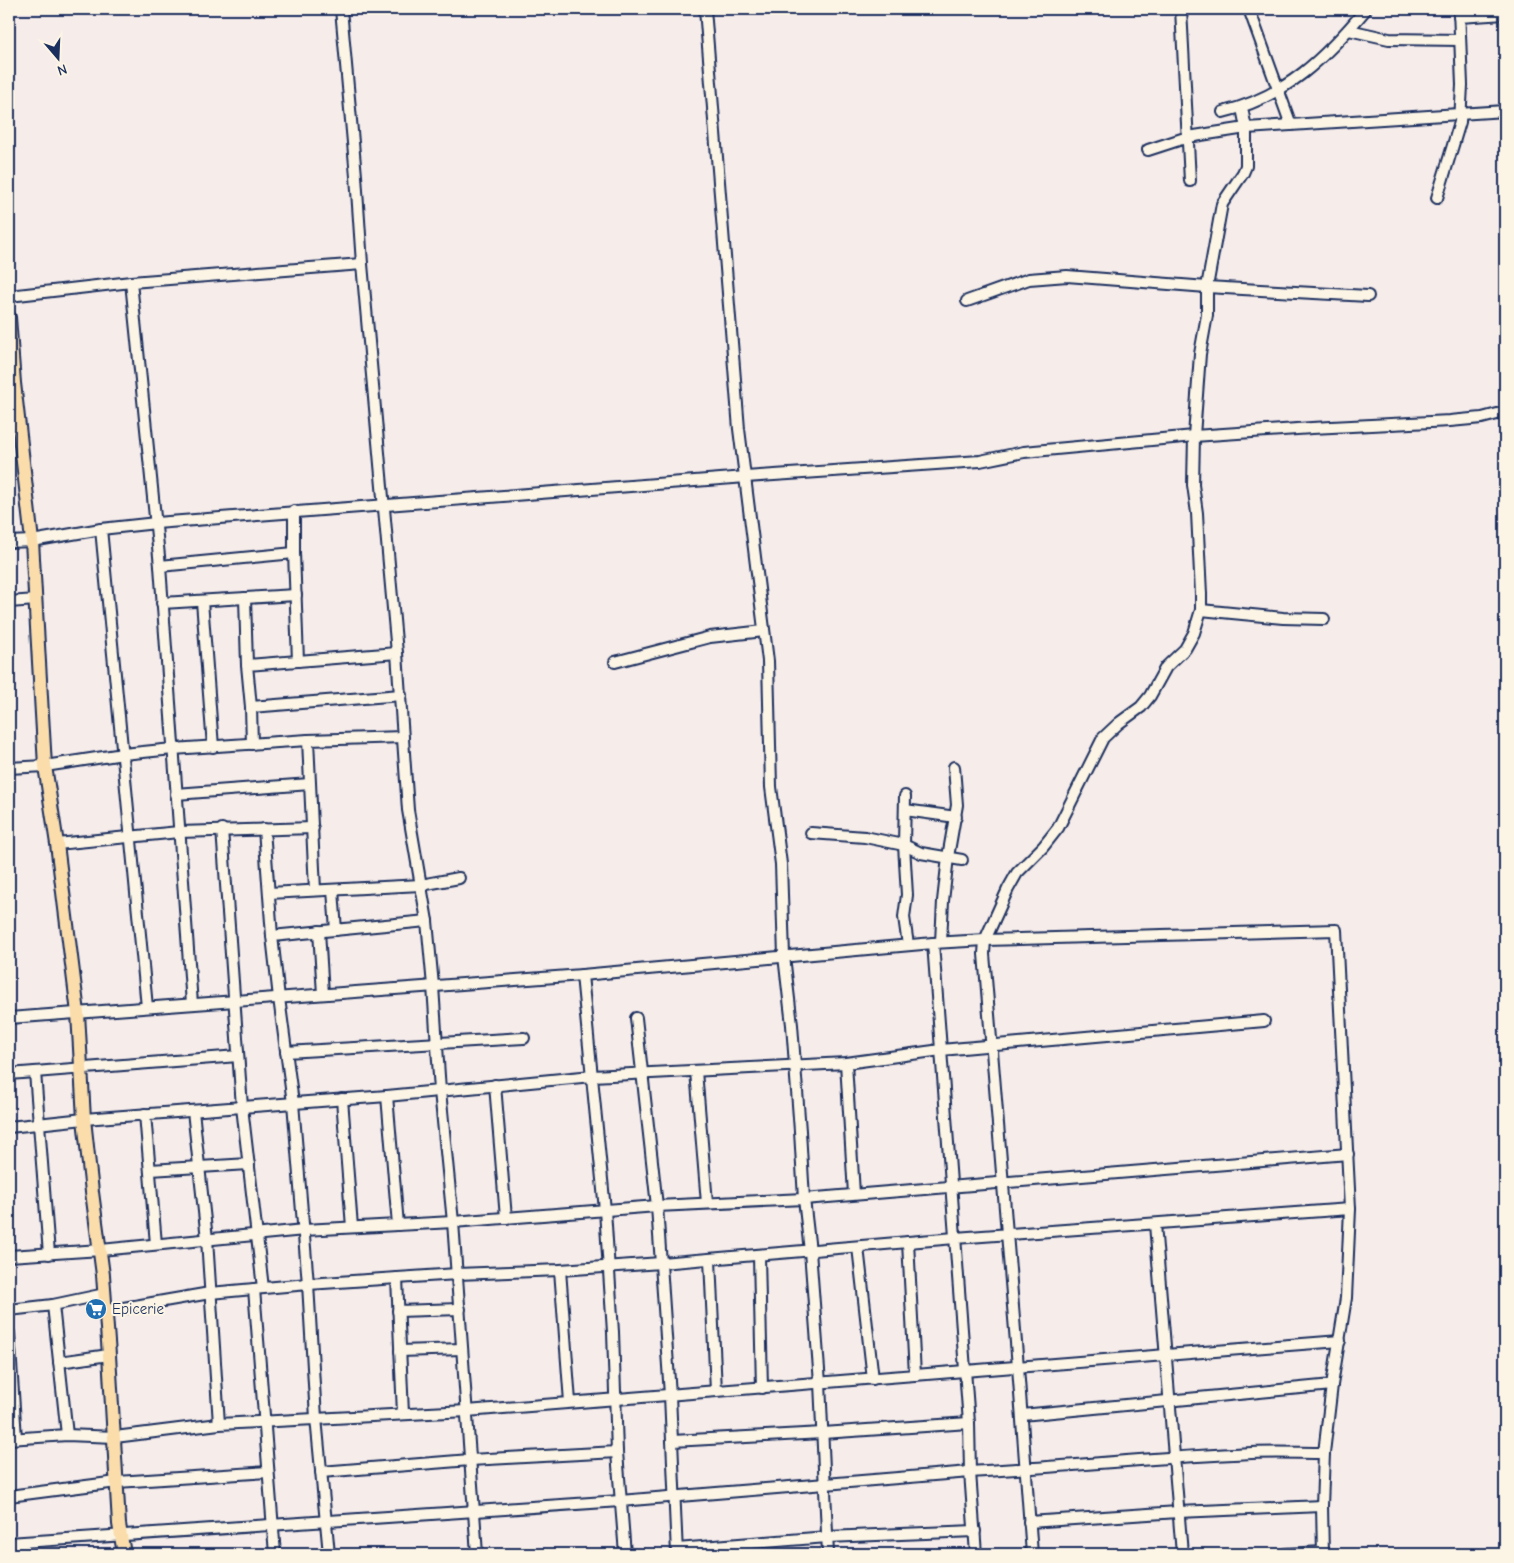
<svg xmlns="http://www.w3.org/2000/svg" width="1514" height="1563" viewBox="0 0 1514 1563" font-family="'Comic Neue',sans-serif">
<rect width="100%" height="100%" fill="#f6ece9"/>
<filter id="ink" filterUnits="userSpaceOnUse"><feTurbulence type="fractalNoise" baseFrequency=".02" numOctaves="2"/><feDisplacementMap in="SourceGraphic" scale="10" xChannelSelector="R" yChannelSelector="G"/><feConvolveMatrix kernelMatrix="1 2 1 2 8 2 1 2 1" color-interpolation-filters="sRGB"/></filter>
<g filter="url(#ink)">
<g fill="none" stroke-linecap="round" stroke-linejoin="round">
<g stroke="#1b2f5e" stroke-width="14">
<g id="minor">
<path d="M341,9L356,176L362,264L397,653L408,810L427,921L433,986L440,1091L453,1222L477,1554"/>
<path d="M705,9L739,429L768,661L771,787L781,864L784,956L792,1025L800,1131L804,1199L810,1251L820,1383L828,1554"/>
<path d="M1181,9L1190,181"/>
<path d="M1249,9L1291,125"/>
<path d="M1459,17L1505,14"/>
<path d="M1349,30L1389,39L1460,40"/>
<path d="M1223,112C1286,97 1326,57 1366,9"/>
<path d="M1148,150L1188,137L1246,128L1505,111"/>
<path d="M1437,198L1460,122L1462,85L1459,9"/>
<path d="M131,282L160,566L192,1004"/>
<path d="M9,296L131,282L362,264"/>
<path d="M967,301L1029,279L1067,276L1207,287L1368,296"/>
<path d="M294,511V553L298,661"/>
<path d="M101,529L147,1007"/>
<path d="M9,542L32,541L101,529L156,523L746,477L980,461L1024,452L1194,436L1312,428L1450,421L1482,418L1505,412"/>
<path d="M160,566L294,553"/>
<path d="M245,598L247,665"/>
<path d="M202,601L213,747"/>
<path d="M9,602L36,600"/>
<path d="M162,603L296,595"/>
<path d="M1201,610L1283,618L1324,619"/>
<path d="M615,662L710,637L764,631"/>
<path d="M251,707L401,695"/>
<path d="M308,740L315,890"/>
<path d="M252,744L251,707L247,665L397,653"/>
<path d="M9,768L45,766L123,754L173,749L308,740L403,737"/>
<path d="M176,794L310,784"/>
<path d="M905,796L904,845L907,895L904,917L908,945"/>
<path d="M905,810L956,817"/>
<path d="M222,829L242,1107L263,1288"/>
<path d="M264,829L272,936L279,998L293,1103L308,1284L316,1418L329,1554"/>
<path d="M811,833L865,837L904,845L921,853L962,860"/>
<path d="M57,844L179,832L313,828"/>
<path d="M333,890L336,930"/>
<path d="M269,893L421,885L459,878"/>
<path d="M319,931L323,994"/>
<path d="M272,936L427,921"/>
<path d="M941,942L943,901L948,857L957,805L954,767"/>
<path d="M933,943L969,1423L970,1472L976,1554"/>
<path d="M582,975L605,1210L613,1332L617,1452L625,1554"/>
<path d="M9,1018L582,975L933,943L985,940L1336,930L1350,1209"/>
<path d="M636,1018L657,1206L670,1395L677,1554"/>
<path d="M286,1052L524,1038"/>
<path d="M846,1063L854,1194"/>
<path d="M696,1071L707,1203"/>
<path d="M35,1072L49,1254"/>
<path d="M9,1074L238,1056"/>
<path d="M495,1085L506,1218"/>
<path d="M387,1096L398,1225"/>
<path d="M342,1099L352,1227"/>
<path d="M193,1111L207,1239L219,1424"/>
<path d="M145,1114L156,1244"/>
<path d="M9,1127L84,1119L387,1096L592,1076L846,1063L941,1050L1264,1021"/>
<path d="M150,1170L249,1164"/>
<path d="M1155,1224L1182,1554"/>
<path d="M908,1242L915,1375"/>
<path d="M858,1247L873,1379"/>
<path d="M9,1256L101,1250L304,1230L453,1222L657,1206L804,1199L1348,1154"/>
<path d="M759,1256L762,1388"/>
<path d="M710,1260L716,1391"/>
<path d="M560,1270L570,1402"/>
<path d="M397,1278L403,1414"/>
<path d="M254,1289L275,1554"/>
<path d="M53,1305L67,1435"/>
<path d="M9,1310L53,1305L105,1294"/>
<path d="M106,1311L210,1293L308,1284L457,1274L560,1270L661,1263L955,1238L1350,1209L1346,1298L1332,1385L1324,1453L1322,1506L1323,1554"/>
<path d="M398,1311L460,1309"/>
<path d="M9,1333L16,1438"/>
<path d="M400,1351L462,1349"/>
<path d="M59,1362L109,1355"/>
<path d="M1022,1415L1332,1385"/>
<path d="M9,1439L67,1435L115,1437L219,1424L467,1411L1340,1341"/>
<path d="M672,1441L823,1433L969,1423"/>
<path d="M321,1472L470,1460L617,1452"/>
<path d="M9,1496L117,1482L268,1472"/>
<path d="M1029,1522L1178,1512L1322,1506"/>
<path d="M9,1543L620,1501L970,1472C1064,1467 1158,1457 1252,1453C1276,1452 1300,1453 1324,1453"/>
<path d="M677,1549L827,1537L975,1531"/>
<path d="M1032,1554L1018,1367L984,954L985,940L1008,889L1017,873L1043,847L1058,828L1103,738L1119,723L1141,707L1150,696L1166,667L1185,649L1194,633L1201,610V594L1197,513L1193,485L1194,436L1200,354L1207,315V287L1222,204L1243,173L1246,166V128L1242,108"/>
<path d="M1285,1554L1323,1552"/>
</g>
</g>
<g stroke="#1b2f5e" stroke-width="16">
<path id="major" d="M9,317L14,383L32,541L45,766L57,844L78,1013L84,1119L92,1192L103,1275L109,1355L119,1524L124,1554"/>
</g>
<use href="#minor" stroke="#fcf5e5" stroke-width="10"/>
<use href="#major" stroke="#faddab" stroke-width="12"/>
</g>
</g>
<defs>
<g id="supermarket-disc" transform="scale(1.125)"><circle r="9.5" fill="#1f6fb2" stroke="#fcf5e5"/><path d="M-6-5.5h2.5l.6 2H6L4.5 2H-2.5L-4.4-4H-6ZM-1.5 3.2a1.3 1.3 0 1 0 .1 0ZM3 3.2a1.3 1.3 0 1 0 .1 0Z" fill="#fff"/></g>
</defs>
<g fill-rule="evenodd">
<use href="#supermarket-disc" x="96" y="1309"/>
</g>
<g text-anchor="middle" stroke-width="4" stroke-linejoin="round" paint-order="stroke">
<g font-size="15" fill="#1b2f5e" stroke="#fcf5e5" text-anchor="start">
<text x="112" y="1314">Epicerie</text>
</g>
</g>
<rect width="1514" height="1563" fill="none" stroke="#fcf5e5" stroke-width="30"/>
<rect x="15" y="15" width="1484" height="1533" fill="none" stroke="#1b2f5e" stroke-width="2" filter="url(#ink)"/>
<g transform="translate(58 58) rotate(161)" stroke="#fcf5e5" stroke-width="4" paint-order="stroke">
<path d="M0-4L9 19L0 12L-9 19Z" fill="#1b2f5e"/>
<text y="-8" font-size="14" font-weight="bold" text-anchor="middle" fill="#1b2f5e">N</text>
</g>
</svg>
